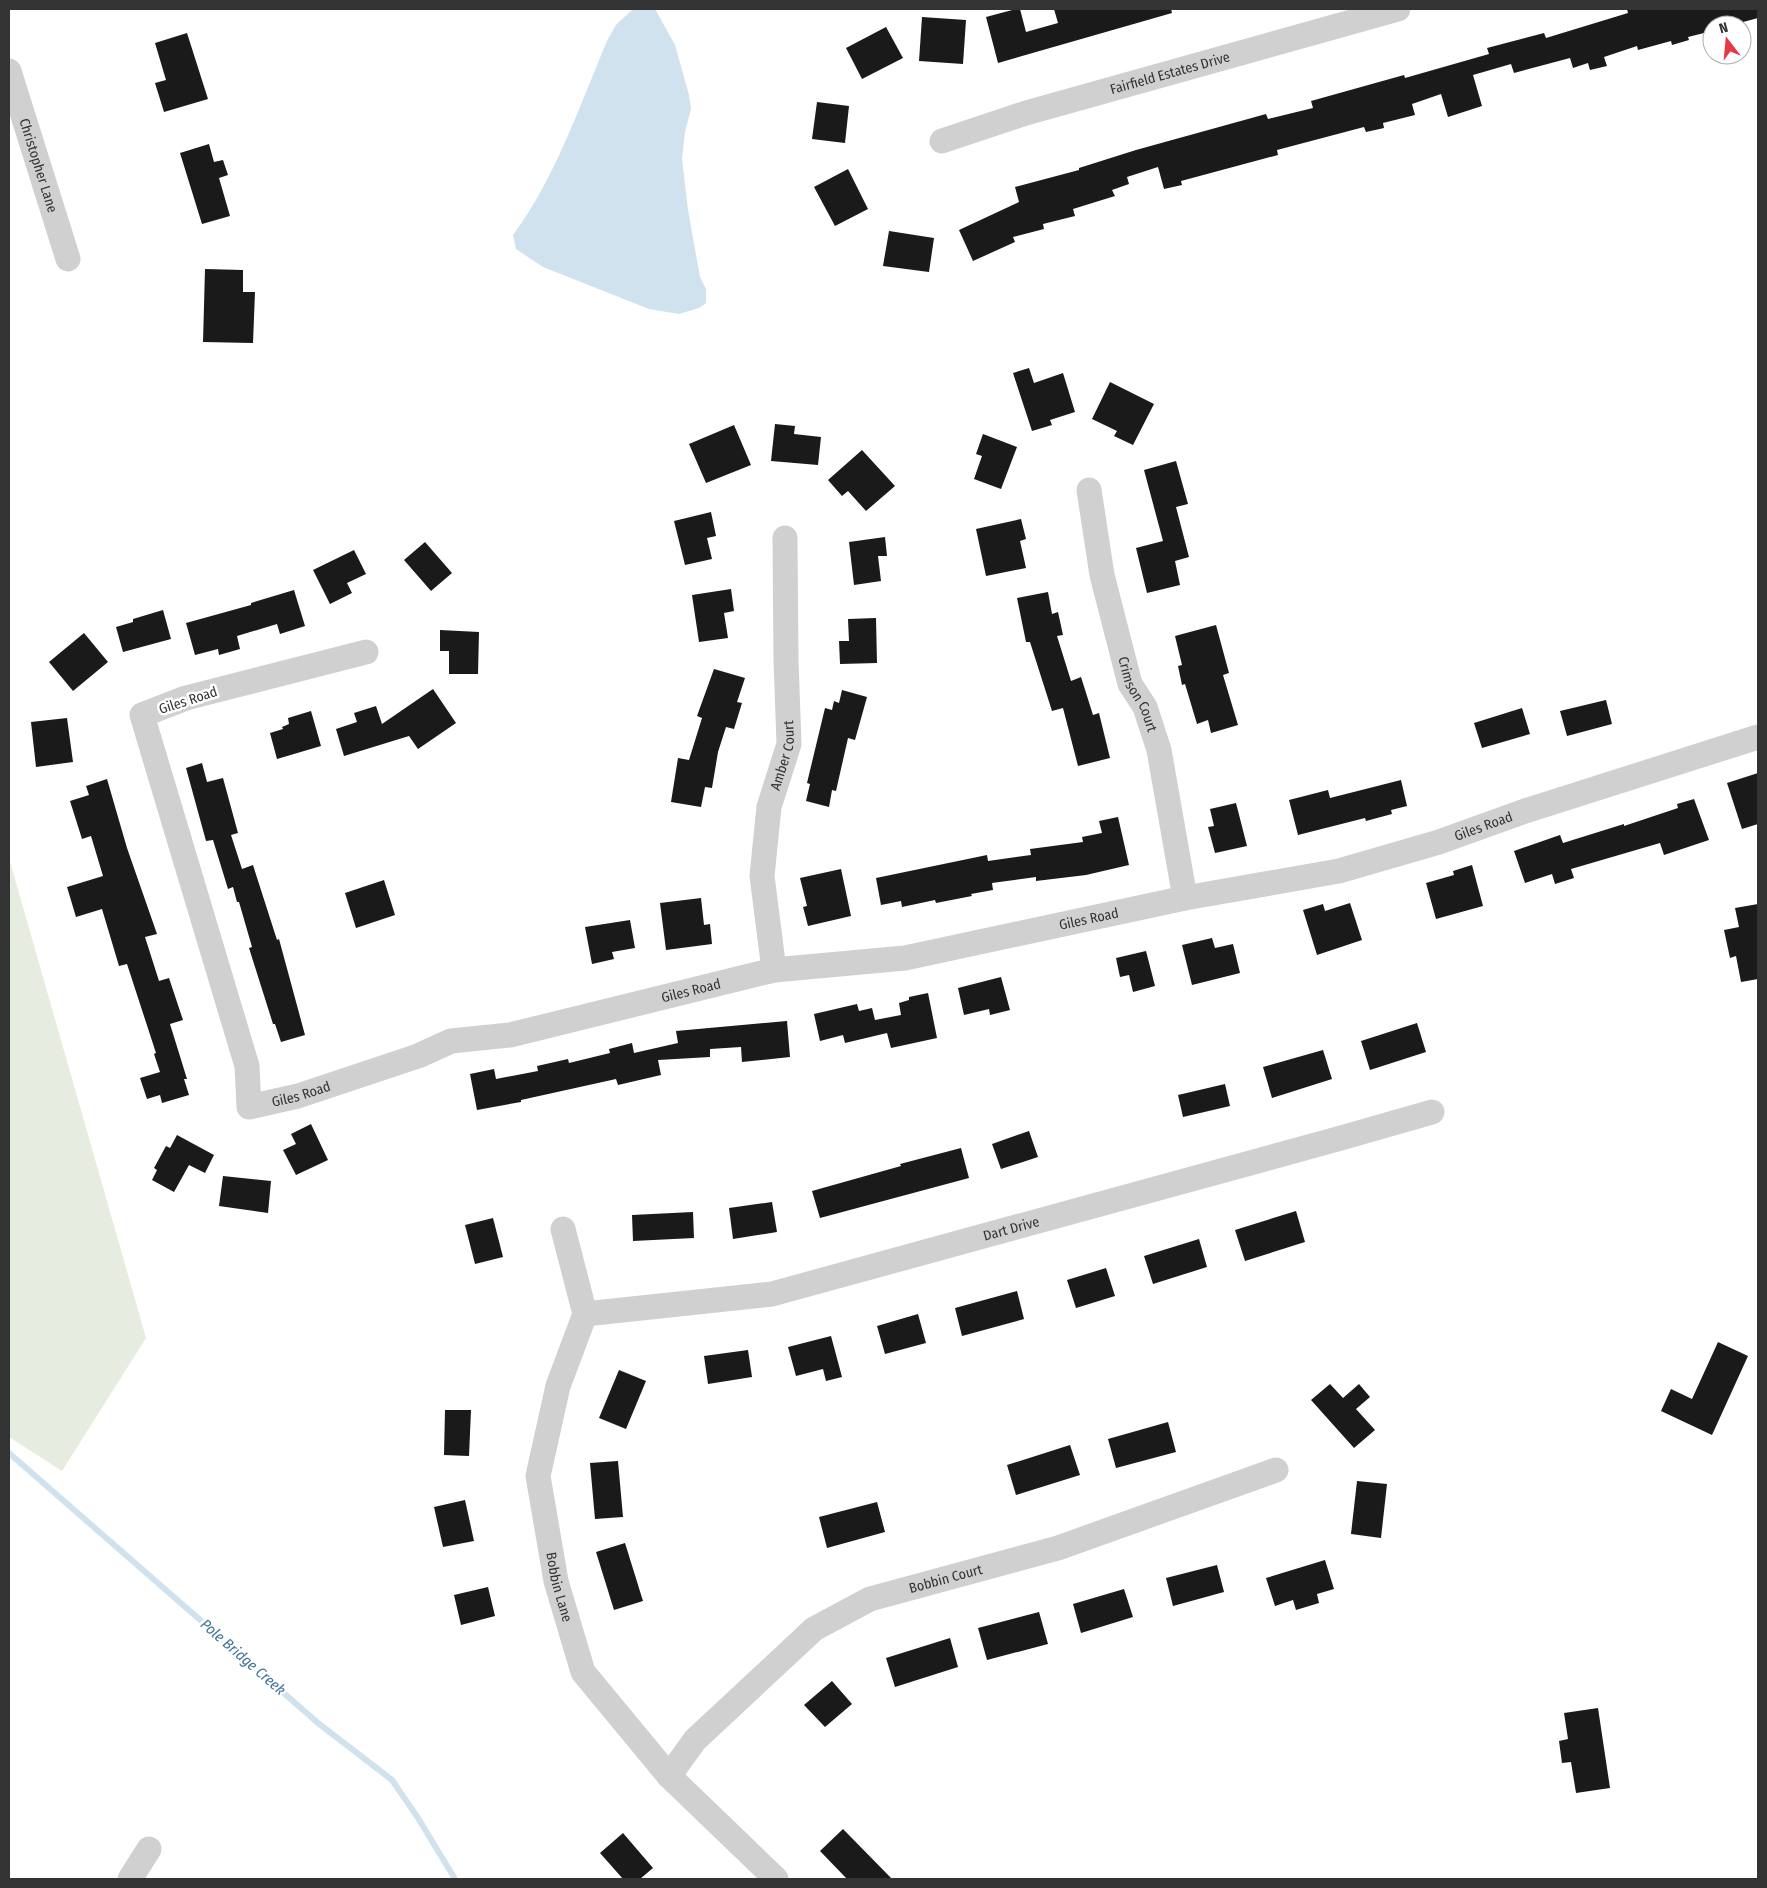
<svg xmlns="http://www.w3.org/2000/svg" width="1767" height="1888" viewBox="0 0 1767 1888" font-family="'Fira Sans Condensed',sans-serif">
<rect width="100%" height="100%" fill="#fff"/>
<path fill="#e6ecdf" d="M9,858L146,1338L62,1471L9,1437Z"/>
<path fill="#cfe2ee" d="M633,9H655L675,45L689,95L691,109L685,132L682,159L688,210L700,277L706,289V303L699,308L679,314L649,309L543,267L516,249L513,235C556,177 579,107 607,41L616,25Z"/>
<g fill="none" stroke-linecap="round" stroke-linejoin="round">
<path stroke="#cfe2ee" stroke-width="6" d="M9,1453L318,1723L392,1780L418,1818L455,1879"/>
</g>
<g fill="#1a1a1a">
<path d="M1016,9H1020L1026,32L1058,23L1054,9H1171L1172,13L998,63L986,17Z"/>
<path d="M1627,9H1758V18L1732,25H1712V31L1688,37L1689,40L1672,45L1671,41L1638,50L1637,46L1604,57L1607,66L1590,70L1588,63L1573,68L1570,58L1514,73L1511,64L1473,75L1482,106L1448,117L1441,94L1412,104L1415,115L1383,123L1384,128L1366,132L1364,127L1277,150L1278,155L1181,181L1182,185L1164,189L1158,167L1127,177L1129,184L1112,190L1115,196L1073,209L1075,216L1043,224L1044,229L1013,237L1015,242L973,261L959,230L1019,202L1015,187L1079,170V168L1136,150L1266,114L1268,119L1313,108L1311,101L1404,75L1405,78L1489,54L1487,48L1544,33L1546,38L1628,13Z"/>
<path d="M922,17L966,20L963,64L919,61Z"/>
<path d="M886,27L903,58L862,79L846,48Z"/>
<path d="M187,33L208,99L164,112L155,83L166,80L155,43Z"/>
<path d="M817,102L849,106L845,143L812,139Z"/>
<path d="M209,144L214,162L223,160L228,175L219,178L230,216L202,224L180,153Z"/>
<path d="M848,169L868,209L835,226L814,187Z"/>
<path d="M889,231L934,238L929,272L883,266Z"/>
<path d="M205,269L243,270V292H255L253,343L203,342Z"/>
<path d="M1029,368L1034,383L1063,373L1075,412L1050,420L1052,425L1032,431L1013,373Z"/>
<path d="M1110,382L1154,404L1133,445L1114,436L1117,431L1092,419Z"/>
<path d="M775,424L795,426L794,434L821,437L818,465L771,461Z"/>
<path d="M734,425L751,465L706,483L689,444Z"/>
<path d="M983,434L1017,447L1001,489L974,479L982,456L976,454Z"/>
<path d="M862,450L895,486L866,511L848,491L842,496L828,480Z"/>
<path d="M1176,461L1188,504L1176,507L1189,557L1175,561L1180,585L1147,593L1136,548L1163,541L1144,470Z"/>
<path d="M711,512L716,536L707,538L712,559L685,565L674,521Z"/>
<path d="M1021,519L1026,539L1020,541L1026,568L986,576L976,529Z"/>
<path d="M885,537L887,556H878L881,581L854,585L849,542Z"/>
<path d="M425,542L452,573L431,591L404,560Z"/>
<path d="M354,550L366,574L347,583L352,593L330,604L313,570Z"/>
<path d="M731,589L734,611L724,613L728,638L699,642L692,595Z"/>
<path d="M294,590L305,626L280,634L277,624L237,636L240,649L219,655L218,649L195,655L186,623L251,605V603Z"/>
<path d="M1048,592L1052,614L1058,612L1063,635L1057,636L1071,681L1081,677L1093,715L1099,713L1110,758L1078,766L1063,708L1052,711L1030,642H1026L1017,598Z"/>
<path d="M163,610L171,639L123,652L116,627L133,622V619Z"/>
<path d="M876,618L877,663L840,664L839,641H849L848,619Z"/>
<path d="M1216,625L1229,673L1223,675L1238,725L1211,733L1208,720L1197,724L1185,684L1182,685L1178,666L1182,665L1175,636Z"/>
<path d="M440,630L479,632L478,674H449V651H440Z"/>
<path d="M84,633L108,662L73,691L49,662Z"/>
<path d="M714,669L745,678L737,702L742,703L734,729L726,727L718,752L712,788L705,787L701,807L671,802L678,758L689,760L702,718L697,716Z"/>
<path d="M433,689L456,723L418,749L409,736L344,756L336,729L357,722L354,713L376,706L382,724Z"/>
<path d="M842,690L867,697L855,740L848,738L836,791L832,790L829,807L806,801L810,784L807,783L825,708L832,710L834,701L839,703Z"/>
<path d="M1606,700L1612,724L1567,736L1560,711Z"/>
<path d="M1522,708L1530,734L1482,748L1474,723Z"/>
<path d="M311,711L321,746L277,759L270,733L283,729L282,727L289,724L288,718Z"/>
<path d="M67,718L73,762L36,767L31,722Z"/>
<path d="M202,763L207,782L223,778L238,833L231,835L242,869L253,865L277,940L279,939L305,1035L281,1042L275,1024H273L249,948L252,947L239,902H237L233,887L228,889L213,840L206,841L186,768Z"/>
<path d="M1758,773V824L1742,829L1727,783Z"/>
<path d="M107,779L127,848L157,934L145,937L159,981L169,978L183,1020L170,1024L187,1079H184L189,1095L162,1103L160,1095L147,1099L140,1078L160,1072L154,1054L156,1053L127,964L119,966L102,909L76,917L67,887L103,876L91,836L82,839L70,801L89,795L86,786Z"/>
<path d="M1401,780L1407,806L1391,810L1392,814L1366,821L1365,818L1298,835L1289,800L1328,790L1330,798Z"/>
<path d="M1694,799L1709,840L1664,855L1660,843L1571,869L1574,878L1555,884L1552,874L1525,883L1514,851L1560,835L1563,843L1624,824V826L1678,808L1677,804Z"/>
<path d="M1236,803L1247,846L1215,853L1208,827L1214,826L1210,809Z"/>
<path d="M1118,817L1129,865L1086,875L1036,881V877L992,883L993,890L971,894L972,896L936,903L935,900L902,907L901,901L881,905L876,878L987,855L988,861L1031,855L1030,849L1083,842L1082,837L1102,833L1099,821Z"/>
<path d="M1472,865L1483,906L1436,919L1426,883L1454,875L1453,871Z"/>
<path d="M841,869L851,916L808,926L803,907L807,906L800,878Z"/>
<path d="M384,880L395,915L356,928L345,893Z"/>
<path d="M701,898L704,925L710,924L712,944L666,950L660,903Z"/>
<path d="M1350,903L1362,940L1317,955L1303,910L1323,904L1325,911Z"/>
<path d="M1758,904V979L1741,982L1736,956L1730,958L1724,930L1739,927L1735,908Z"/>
<path d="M630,920L635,948L612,952L614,959L592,964L585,927Z"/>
<path d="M1212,938L1215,948L1233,944L1240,973L1192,985L1182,945Z"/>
<path d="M1146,951L1155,986L1133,992L1129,975L1120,977L1116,958Z"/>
<path d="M1001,977L1010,1010L990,1015L989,1009L964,1015L958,988Z"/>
<path d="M928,993L937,1038L891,1048L887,1033L845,1043L843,1035L820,1041L814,1014L857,1004L859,1011L872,1008L875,1020L901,1015L899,1003L909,1000V997Z"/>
<path d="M787,1021L790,1057L742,1062L741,1047L710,1049V1057L658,1060L661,1075L618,1085L616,1079L521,1100V1102L477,1110L470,1074L494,1069L496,1079L538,1071L537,1066L568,1059L569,1063L610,1053L609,1049L632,1043L634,1053L678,1043L676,1031Z"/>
<path d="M1417,1023L1426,1052L1370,1070L1361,1041Z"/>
<path d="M1323,1050L1332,1079L1272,1098L1263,1067Z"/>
<path d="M1225,1084L1230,1106L1183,1117L1178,1095Z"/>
<path d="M311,1124L328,1160L296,1175L283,1150L296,1144L291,1134Z"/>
<path d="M1029,1131L1038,1157L1001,1169L992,1144Z"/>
<path d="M177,1135L214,1155L205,1173L189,1165L174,1192L152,1180L157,1170L154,1168L166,1146L170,1148Z"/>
<path d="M961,1148L969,1178L820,1218L812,1191L901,1166L900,1164Z"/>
<path d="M223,1176L271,1181L268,1213L219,1206Z"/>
<path d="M772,1202L777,1232L733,1239L729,1208Z"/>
<path d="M1296,1211L1305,1242L1245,1261L1235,1230Z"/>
<path d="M693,1212L694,1238L633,1241L632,1215Z"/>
<path d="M493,1218L503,1257L475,1264L465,1225Z"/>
<path d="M1199,1239L1207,1267L1153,1284L1144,1256Z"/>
<path d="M1106,1268L1115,1296L1076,1308L1067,1280Z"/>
<path d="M1017,1291L1024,1319L962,1336L955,1308Z"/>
<path d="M918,1314L926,1343L885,1354L877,1326Z"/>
<path d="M831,1336L842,1377L826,1381L823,1369L796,1376L788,1347Z"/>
<path d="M1718,1342L1748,1356L1712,1435L1661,1411L1671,1389L1692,1399Z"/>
<path d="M748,1350L752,1377L708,1384L704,1356Z"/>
<path d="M619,1370L646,1381L626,1429L599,1418Z"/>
<path d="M1330,1384L1343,1398L1359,1384L1370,1397L1356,1409L1375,1430L1354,1448L1311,1400Z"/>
<path d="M445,1410H471L469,1456L444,1455Z"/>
<path d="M1168,1422L1176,1452L1116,1468L1108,1439Z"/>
<path d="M1070,1445L1080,1475L1016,1495L1007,1465Z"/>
<path d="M618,1461L623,1517L595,1519L590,1463Z"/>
<path d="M1357,1481L1387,1484L1381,1538L1351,1534Z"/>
<path d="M465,1500L474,1541L443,1547L434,1507Z"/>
<path d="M877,1502L885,1532L827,1548L819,1517Z"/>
<path d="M625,1543L643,1601L614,1610L596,1552Z"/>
<path d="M1325,1560L1334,1589L1317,1594L1319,1603L1296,1610L1293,1600L1275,1606L1266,1578Z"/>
<path d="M1217,1565L1224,1592L1173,1606L1166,1578Z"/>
<path d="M488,1587L495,1616L461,1625L454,1595Z"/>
<path d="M1124,1589L1133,1617L1081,1633L1073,1604Z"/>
<path d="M1039,1612L1048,1644L987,1660L978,1628Z"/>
<path d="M950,1638L958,1667L895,1687L886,1658Z"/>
<path d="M832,1681L852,1704L825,1727L804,1705Z"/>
<path d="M1598,1708L1610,1788L1576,1793L1571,1762L1562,1763L1559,1741L1568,1739L1564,1713Z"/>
<path d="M843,1829L892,1879H847L820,1851Z"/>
<path d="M623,1833L653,1868L640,1879H623L600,1853Z"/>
</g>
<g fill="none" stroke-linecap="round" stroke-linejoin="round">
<g stroke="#d0d0d0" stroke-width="25">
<path id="s1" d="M9,71L68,259"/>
<path id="s2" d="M942,141L1026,113L1398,9"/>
<path id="s3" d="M1089,490L1102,575L1130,684L1145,707L1159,750L1185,898"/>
<path id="s4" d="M366,652L186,698L142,715L247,1066L249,1107L298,1096L418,1056L451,1041L510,1035L774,970L905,958L1185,898L1339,871L1439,842L1525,811L1758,737"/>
<path id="s5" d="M774,970L762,876L769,807L789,744L786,660L785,538"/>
<path id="s6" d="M563,1229L585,1314L558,1386L538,1476L556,1581L583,1672L669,1776L776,1879"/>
<path id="s7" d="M585,1314L772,1294L1341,1138L1432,1112"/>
<path id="s8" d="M669,1776L695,1740L814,1629L870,1599L1058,1548L1276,1470"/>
<path d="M130,1879L149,1849"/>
</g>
</g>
<g text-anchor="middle" stroke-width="5" stroke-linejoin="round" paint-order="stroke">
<g font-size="14" fill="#333" stroke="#fff">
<text dy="5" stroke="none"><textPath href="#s2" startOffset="238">Fairfield Estates Drive</textPath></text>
<text dy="5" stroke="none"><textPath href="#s1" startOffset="99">Christopher Lane</textPath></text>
<text dy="5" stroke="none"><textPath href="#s3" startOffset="211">Crimson Court</textPath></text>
<text transform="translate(188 700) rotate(-18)" y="5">Giles Road</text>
<text dy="5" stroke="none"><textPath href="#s5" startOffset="218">Amber Court</textPath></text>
<text dy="5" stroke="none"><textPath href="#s4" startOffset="1910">Giles Road</textPath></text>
<text dy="5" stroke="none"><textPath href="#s4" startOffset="1504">Giles Road</textPath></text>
<text dy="5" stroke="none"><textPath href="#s4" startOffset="1099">Giles Road</textPath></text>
<text dy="5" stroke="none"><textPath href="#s4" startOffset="694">Giles Road</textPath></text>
<text dy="5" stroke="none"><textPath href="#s7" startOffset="436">Dart Drive</textPath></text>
<text dy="5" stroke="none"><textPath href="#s8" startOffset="349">Bobbin Court</textPath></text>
<text dy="5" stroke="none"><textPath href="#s6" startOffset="370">Bobbin Lane</textPath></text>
</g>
<g font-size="15" font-style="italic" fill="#3f7597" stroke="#fff">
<text transform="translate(243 1657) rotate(41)" y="5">Pole Bridge Creek</text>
</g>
</g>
<rect width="1767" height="1888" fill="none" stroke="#333333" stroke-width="20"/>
<g transform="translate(1727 40) rotate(344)"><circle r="24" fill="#ffffff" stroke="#adadad"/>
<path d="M0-4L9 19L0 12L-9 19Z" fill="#e63946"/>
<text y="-8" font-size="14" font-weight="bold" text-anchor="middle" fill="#333333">N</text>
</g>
</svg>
